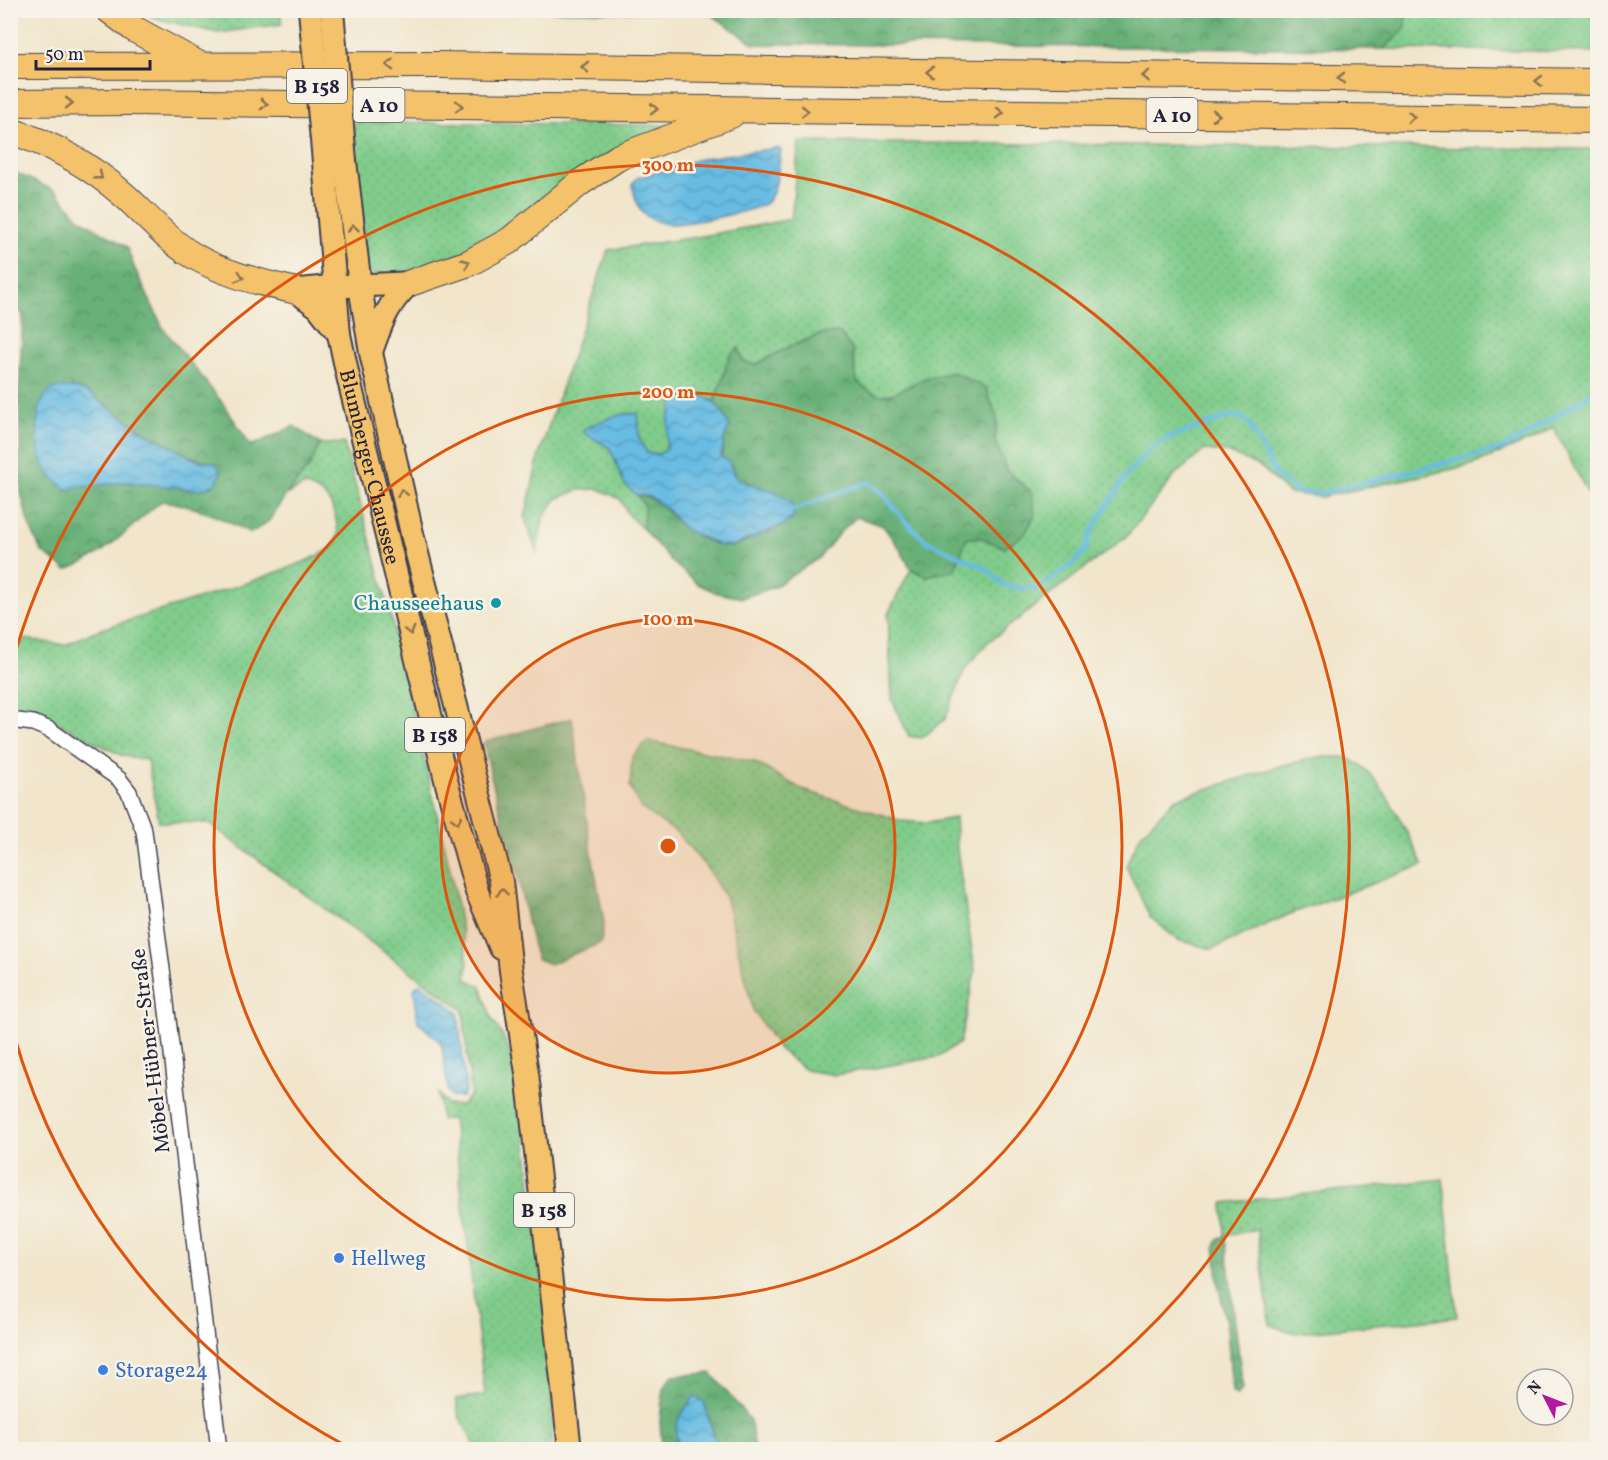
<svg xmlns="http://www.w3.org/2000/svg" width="1608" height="1460" viewBox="0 0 1608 1460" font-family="Vollkorn,serif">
<defs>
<pattern id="grass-dots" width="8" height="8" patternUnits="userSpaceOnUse" patternTransform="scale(1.5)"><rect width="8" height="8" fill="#80cc8b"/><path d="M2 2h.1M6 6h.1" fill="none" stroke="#6eaf79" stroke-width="1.8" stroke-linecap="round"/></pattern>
<pattern id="forest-crowns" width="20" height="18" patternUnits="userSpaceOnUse" patternTransform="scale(1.5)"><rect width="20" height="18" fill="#68b077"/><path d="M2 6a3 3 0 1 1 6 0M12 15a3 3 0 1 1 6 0" fill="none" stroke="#558f63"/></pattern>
<pattern id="water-waves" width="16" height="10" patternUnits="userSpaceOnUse" patternTransform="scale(1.5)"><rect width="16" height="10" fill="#67bce3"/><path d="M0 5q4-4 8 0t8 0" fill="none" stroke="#5498b9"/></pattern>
</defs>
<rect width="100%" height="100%" fill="#f7f3e8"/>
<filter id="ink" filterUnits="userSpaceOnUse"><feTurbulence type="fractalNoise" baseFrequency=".0167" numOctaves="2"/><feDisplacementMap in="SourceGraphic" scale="12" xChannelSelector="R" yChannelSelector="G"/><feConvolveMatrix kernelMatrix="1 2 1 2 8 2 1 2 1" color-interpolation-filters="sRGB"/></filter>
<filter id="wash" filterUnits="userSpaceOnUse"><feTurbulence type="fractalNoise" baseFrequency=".008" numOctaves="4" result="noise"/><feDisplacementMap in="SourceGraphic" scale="24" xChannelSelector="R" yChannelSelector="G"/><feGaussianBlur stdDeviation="1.35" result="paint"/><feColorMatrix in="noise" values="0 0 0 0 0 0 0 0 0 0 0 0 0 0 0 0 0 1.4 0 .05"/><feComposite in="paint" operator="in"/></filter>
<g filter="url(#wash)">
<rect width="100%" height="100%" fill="#f1e5cb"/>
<g fill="url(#grass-dots)" stroke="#517763" stroke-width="1.5">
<path d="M146,11H280L282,24L218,33L154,18Z"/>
<path d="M1408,11H1597V52L1384,49L1405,29Z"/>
<path d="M353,122L682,125L511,232L416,273L367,274Z"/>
<path d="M799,142L1597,149V511L1553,427L1535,438L1472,465L1321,497L1288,493L1261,467L1227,452L1205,450L1176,474L1127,536L987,643L965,669L945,719L922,738L909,736L892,700L888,614L911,569L926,576L967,538H982L1031,493L1007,471L994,441L997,418L986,388L953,372C943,375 931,376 921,380C893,392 886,406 857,382L852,349L821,334L791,346L755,365L743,361L739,348L729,356L724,375L714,401L699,394L667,439L666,450L659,454L647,453L639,438V422L583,432L610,448L625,485L637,495L644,505L643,529L629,516L620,499L599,489L578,490L556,499L543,518L537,554L525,518L539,455L608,250L697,237L791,219Z"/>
<path d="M344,443L393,625L450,870L468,962L466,979L481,986L492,1019L504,1038L518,1074L552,1365V1449H477L459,1416L456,1399L485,1395L453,1119L441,1120L438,1093L447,1105H462L471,1094L463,1010L208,823L159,822L147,760L123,756L28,709L11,707L10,642L18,646L25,639L65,645L95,631C129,620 320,564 333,546C340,536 338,527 335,516C330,497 322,492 305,485L286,495L309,467L320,444Z"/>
<path d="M647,741L754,762L803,790L902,821L927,823L955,818L957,850L975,971L960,1043L937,1057L835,1075L805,1070L779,1049L753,1010L726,899L707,868L677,833L642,809L630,787L632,757Z"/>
<path d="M1319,757C1328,757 1339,756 1347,758C1380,768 1408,836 1423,865L1290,914L1212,949L1178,940L1150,917L1126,866L1141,834L1175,799L1283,765Z"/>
<path d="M1443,1179L1457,1317L1295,1333L1270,1325L1257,1229L1225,1236L1223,1203Z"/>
</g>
<g fill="url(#forest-crowns)" stroke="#456959" stroke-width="1.5" fill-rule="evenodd">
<path d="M520,11L1408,10V11L1405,29L1384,49L754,44L709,13Z"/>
<path d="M10,170L56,191L79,218L127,247L134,267L163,328L224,405L251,446L294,426L320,444L309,467L286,495L269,521L251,533C220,518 196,505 162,501C129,526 107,556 66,570L41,551L28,522L21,492L19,393L23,315L11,301ZM77,388C101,398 121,417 143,431C165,445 190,458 215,464L221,471L200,490L127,482L66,489C34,464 37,445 39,408Z"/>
<path d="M840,333L852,349L857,382C886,406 893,392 921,380C931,376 943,375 953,372L986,388L997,418L995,441L1007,471L1031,492L1035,515L1025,534L1004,548L982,538H967L954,571L926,576L911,569L898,546L883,526L857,517L842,530L819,558L774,587L742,598L717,593L698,584L672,562L643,529L644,505L637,495C665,499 667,516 686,529C697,537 719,549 733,546C749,541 765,531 781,526L753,485L738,480L734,470L721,457C725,435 729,420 714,401L724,375L729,356L738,348L743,361L755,365L791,346L821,334Z"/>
<path d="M572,718L590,843L604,922L601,943L550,964L537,959C528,932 524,904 518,877C506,832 492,788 484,742Z"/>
<path d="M1225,1236L1243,1389L1237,1395L1232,1392L1227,1329L1218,1283L1215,1245L1219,1239Z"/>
<path d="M711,1373L750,1420L755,1449H722L715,1439L704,1402L675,1440L681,1449L662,1450L660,1421L663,1388L672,1376Z"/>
</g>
<g fill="url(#water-waves)" stroke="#446f8f" stroke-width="1.5">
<path d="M777,148L781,150C778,167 778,191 766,203C757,211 679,226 666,224C660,223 650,219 645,215C637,208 635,195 632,185L637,178L704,158Z"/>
<path d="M55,388H77L89,393L144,432L196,460L215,463L221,471L216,484L200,490L127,482L66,489C57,482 48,475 44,465C36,449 34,413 44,397C46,393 51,391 55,388Z"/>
<path d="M685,393C710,394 719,404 730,426L725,436L721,457L728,461L738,480L774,491L792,502L794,518L781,526L732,546L719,545L684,529L667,509L649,496L637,495L625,485L610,448L583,432L584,429C601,422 620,411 638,414L639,438L647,453L659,454L666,450L669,417L674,402Z"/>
<path d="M421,984L458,1012L466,1090L462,1097H452L448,1091L442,1046L439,1041L418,1022L414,989L418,985Z"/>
<path d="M695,1396L704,1402L715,1439L722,1449H681C668,1428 681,1413 695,1396Z"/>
</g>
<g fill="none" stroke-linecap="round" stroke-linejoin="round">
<path stroke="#67bce3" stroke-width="4.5" d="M793,510L868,482L882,492L904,520L925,540L987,569L1003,585L1021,588H1039L1075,562L1086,549L1090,534L1126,476L1148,451L1167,438L1232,416L1243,418L1250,425L1277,477L1299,492L1320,494L1505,448L1585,398L1598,385"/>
</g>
</g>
<g filter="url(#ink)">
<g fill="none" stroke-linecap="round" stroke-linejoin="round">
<g stroke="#413f51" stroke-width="18">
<path id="street" d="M10,720L33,723L50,730L119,779L129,792L144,831L163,977L219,1450"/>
</g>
<g stroke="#413f51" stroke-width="26">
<g id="primary">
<path d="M345,161L360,286L371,353L413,538L501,881L511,971L527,1073L570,1450"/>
<path id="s1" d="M324,162L339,334L347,372L447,784L477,892L501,948"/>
<path d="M296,291C334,284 372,286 410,283"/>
<path d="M296,291L318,307L339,334"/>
<path d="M372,349C382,321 388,303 410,283"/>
</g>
</g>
<g stroke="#413f51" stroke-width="28">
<g id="highway">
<path d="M109,10L134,29L198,64"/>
<path d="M10,66L439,65L1598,82"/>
<path d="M10,103L130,102L1598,120"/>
<path d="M10,131C53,144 91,166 125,196C146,215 165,238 189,253C222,274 259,282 296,291"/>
<path d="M410,283L469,263L509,241L581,182L619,157L731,115"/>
</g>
</g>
<use href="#street" stroke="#fff" stroke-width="15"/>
<use href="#primary" stroke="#f3c26a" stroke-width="22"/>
<use href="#highway" stroke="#f3c26a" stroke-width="26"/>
<g stroke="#413f51" stroke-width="26" stroke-linecap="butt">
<g id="primary-bridge">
<path d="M310,10L324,162"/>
<path d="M332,10L345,161"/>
</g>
</g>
<use href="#primary-bridge" stroke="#f3c26a" stroke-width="22"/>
</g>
<defs><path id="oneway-chevron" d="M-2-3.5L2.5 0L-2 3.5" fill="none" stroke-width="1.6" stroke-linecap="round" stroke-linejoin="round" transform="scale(1.5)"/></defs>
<g stroke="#8a7252">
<use href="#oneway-chevron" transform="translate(390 65) rotate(180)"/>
<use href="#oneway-chevron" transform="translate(585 67) rotate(-179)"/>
<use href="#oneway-chevron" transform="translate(930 72) rotate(-179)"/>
<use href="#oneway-chevron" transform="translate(1146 76) rotate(-179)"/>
<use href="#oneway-chevron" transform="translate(1341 78) rotate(-179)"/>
<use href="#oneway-chevron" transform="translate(1539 81) rotate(-179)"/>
<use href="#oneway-chevron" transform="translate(69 103)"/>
<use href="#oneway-chevron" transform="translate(264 104) rotate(1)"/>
<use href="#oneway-chevron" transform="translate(459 106) rotate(1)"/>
<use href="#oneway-chevron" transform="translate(654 109) rotate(1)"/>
<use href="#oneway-chevron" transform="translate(805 111) rotate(1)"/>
<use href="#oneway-chevron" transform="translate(1000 113) rotate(1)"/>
<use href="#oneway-chevron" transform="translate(1216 115) rotate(1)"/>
<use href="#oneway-chevron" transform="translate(1411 117) rotate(1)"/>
<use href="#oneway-chevron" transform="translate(99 176) rotate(38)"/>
<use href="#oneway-chevron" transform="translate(353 228) rotate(-97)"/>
<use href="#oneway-chevron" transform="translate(466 263) rotate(-22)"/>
<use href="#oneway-chevron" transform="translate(240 277) rotate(18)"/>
<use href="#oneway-chevron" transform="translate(402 493) rotate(-103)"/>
<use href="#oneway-chevron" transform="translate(410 631) rotate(76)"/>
<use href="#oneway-chevron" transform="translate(457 820) rotate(75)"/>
<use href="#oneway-chevron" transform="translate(502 892) rotate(-96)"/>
</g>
</g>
<circle cx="668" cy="846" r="227" fill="#de560e" fill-opacity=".12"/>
<g fill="none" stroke="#de560e" stroke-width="3">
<circle cx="668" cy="846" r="227"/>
<circle cx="668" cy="846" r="454"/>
<path d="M348 1447A681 681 0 0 1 12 1028M12 664A681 681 0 1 1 988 1447"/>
</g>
<circle fill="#0f9aa8" stroke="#f7f3e8" stroke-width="2" cx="496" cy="603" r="6"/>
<g fill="#3f7fe0" stroke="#f7f3e8" stroke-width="2">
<circle cx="339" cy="1258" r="6"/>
<circle cx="103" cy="1370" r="6"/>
</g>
<g text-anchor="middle" stroke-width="5" stroke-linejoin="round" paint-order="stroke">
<g fill="#f7f3e8" stroke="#62616f" stroke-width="1.5">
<rect x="287" y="69" width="60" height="34" rx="4.5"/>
<rect x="353.5" y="88" width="51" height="34" rx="4.5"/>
<rect x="1146.5" y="98" width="51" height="34" rx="4.5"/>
<rect x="405" y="718" width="60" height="34" rx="4.5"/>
<rect x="514" y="1193" width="60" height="34" rx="4.5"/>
</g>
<g font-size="20" font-weight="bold" fill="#22223b">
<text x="317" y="93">B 158</text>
<text x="379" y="112">A 10</text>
<text x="1172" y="122">A 10</text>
<text x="435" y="742">B 158</text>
<text x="544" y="1217">B 158</text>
</g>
<g font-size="21" fill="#22223b" stroke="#f7f3e8">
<text dy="7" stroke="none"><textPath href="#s1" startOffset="309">Blumberger Chaussee</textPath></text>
<text transform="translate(150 1051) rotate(-97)" y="7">Möbel-Hübner-Straße</text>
</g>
<g font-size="21" fill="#0d838f" stroke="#f7f3e8" text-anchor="end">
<text x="484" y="610">Chausseehaus</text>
</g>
<g font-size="21" fill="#366cbe" stroke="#f7f3e8" text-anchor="start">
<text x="351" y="1265">Hellweg</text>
<text x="115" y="1377">Storage24</text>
</g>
</g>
<circle cx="668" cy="846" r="9" fill="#de560e" stroke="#f7f3e8" stroke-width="3"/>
<g font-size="18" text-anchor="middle" font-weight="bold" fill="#de560e" stroke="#f7f3e8" stroke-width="5" stroke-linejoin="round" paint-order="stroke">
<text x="668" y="171">300 m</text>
<text x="668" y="398">200 m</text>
<text x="668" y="625">100 m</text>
</g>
<rect width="1608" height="1460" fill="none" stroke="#f7f3e8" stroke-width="36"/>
<g transform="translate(1545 1397) rotate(312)"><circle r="28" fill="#f7f3e8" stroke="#a29fa3" stroke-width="1.5"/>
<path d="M0-4.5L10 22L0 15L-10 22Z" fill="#b5179e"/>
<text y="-9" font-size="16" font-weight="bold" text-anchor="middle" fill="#22223b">N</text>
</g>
<path d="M36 60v9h114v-9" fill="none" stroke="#22223b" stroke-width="3"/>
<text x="45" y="60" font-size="18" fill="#22223b" stroke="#f7f3e8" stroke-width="4.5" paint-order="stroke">50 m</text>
</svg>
